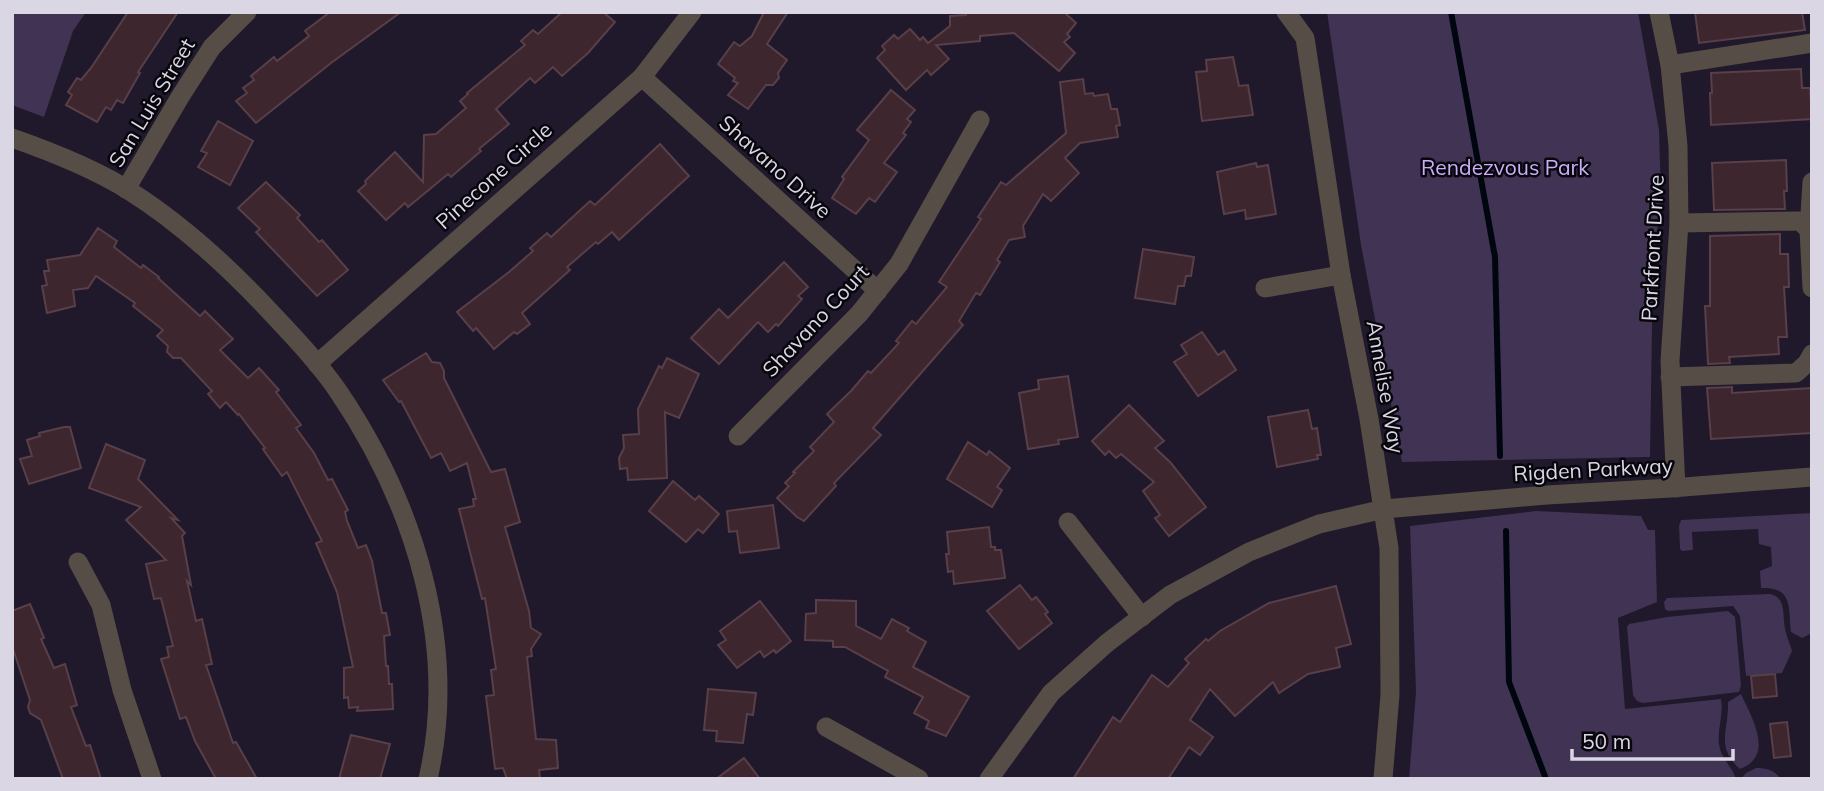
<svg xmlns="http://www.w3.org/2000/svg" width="1824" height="791" viewBox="0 0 1824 791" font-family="Mulish,sans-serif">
<rect width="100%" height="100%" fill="#20182b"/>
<g fill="#403353">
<path d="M12,12H86L73,31L44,117L12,105Z"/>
<path d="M1327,12H1638L1659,130L1661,200L1653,264L1650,457L1402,462L1361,245Z"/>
<path d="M1536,511L1641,516L1648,530H1655L1657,602L1618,618L1625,709L1721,699C1724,714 1717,729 1719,744C1721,759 1732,766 1736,779H1409L1416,692L1410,526Z"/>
<path d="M1812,513V633L1802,638L1791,632C1788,608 1794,587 1761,588L1760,571L1772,566L1771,547L1759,544L1758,529L1692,532L1693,550L1682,551L1680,549L1679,526L1681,520Z"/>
<path d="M1770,594C1787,598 1782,615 1785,628C1786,636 1790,643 1792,651L1782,673L1746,676L1740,616L1733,606L1668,611L1665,609L1664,602L1667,598Z"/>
<path d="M1728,611L1735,617L1741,685L1739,692L1643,703L1637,701L1633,695L1627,627L1629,624L1667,617Z"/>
<path d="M1741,694C1752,718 1775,756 1740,769C1715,747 1729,730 1728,702Z"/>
<path d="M1756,768C1767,768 1774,770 1781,779H1741L1746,773Z"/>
</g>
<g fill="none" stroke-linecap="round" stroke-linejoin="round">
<g stroke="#00060e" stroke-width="6">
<path d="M1451,12L1495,257L1500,456"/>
<path d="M1506,531L1509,682L1546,779"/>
</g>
</g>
<g fill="#3d262e" stroke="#583f48" stroke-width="2">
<path d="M128,12H178L138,72L140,73L123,103L117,100L111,110L106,107L97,122L66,105L72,95L68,92L77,78L81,80L91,68Z"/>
<path d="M330,12H401L331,63L256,123L236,101L247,93L243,88L254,80L251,76L274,57L277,61L309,36L305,31Z"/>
<path d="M562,12H603L615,22L588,53L562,76L553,67L535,83L530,78L496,109L509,124L479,149L481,151L451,177L448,174L408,207L405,203L386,220L358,191L366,184L365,181L395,152L423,182L424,135L436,134L466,108L460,101L468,94L467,93L525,45L521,41L533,30L538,34Z"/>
<path d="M764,12H788L767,44L787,60L778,73L779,78L773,85H766L748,109L728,95L738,83L733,81L735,78L718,64L734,42L740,46L752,36Z"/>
<path d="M966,12H1064L1076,23L1067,34L1070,37L1064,42L1075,53L1059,71L1014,33L980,36V41L936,45L949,59L931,75L927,70L906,90L877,58L885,50L882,46L894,35L898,39L910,29L920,40L923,37L928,43L950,26V16L966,15Z"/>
<path d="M1695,12H1802L1805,30L1699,43Z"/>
<path d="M1233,57L1239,86L1248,85L1253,115L1202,121L1196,72L1207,71L1206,60Z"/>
<path d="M1801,69L1802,88H1810L1812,119L1711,125L1710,93H1712L1711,73Z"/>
<path d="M1083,79L1085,94L1093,93L1094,96L1108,94L1111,109H1117L1120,125L1116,126L1118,137L1080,143L1065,158L1079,173L1051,201L1043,194L1023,226L1025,237L1009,240L997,260L1000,262L980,295L976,293L959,321L963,325L873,428L881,435L834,483L836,486L804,521L797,517L777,498L789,486L785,483L795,473L793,472L814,451L810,447L834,422L827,414L851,391L868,371L871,373L899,343L896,341L912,321L916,324L947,287L939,282L981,219L978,217L1001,182L1006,185L1066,133L1060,82Z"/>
<path d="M891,90L915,110L907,119L911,122L903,133L906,135L884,163L897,172L875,202L869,198L856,214L832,198L844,179L842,177L869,140L857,130Z"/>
<path d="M218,121L253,141L230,185L198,167L207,153L201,151Z"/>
<path d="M660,144L689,176L619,240L612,232L598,244L596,242L567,267L570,270L522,313L530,324L517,334L514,332L494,349L476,328L473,331L457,312L509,272L533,251L530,248L547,233L551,237L590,201L595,205Z"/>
<path d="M1786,160L1787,191H1784L1785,209L1714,210L1712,163Z"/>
<path d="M1256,163L1257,167L1268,165L1276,214L1246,219L1245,210L1224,214L1217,172Z"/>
<path d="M266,182L300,215L297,218L319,242L322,240L348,270L317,296L256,232L260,229L238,208Z"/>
<path d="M98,228L117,241L114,247L141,268L143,265L159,277L158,278L200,316L205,311L233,339L220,350L248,378L259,368L279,390L276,392L301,425L296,428L314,453L328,480L332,479L348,510L345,512L347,521L358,548L366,545L372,561L382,613H386L390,635L384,636L386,666H388L389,684H392L393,709L357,711L358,707L349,708L348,697L344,698V668L353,667L337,592L316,543L322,541L287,472L282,476L263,449L265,448L239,414L238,415L226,402L220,408L208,394L212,391L181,358H173L167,352L168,346L157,336L163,330L133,306L135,303L96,276L88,288L73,290L75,306L47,313L42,286L47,285L44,271H49L47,260L80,255Z"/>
<path d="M1780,234V254H1788L1789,287H1784L1787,337H1778L1779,354L1729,357L1730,363L1708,364L1705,306H1710V236Z"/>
<path d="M1143,249L1194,257L1191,276H1186L1184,286H1178L1175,304L1135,298Z"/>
<path d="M784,262L808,287L798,296L802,299L778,326L776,324L768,332L758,322L719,364L691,338L719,309L728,318Z"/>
<path d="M1202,332L1218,355L1224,351L1236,370L1198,396L1174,362L1187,354L1181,345Z"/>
<path d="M426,353L432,362L440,363L444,371V378L491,472L505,469L520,522L505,527L529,611L531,628L541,634L531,649L532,656L527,657L536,739L556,740L558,768L539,770L540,779H507L503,768L495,769L486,696L494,695L491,670L496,669L485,598L482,599L459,509L474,506L473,499H476L467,463L450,471L441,453L431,458L401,401L399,402L383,380Z"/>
<path d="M667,358L699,374L679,418L665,412L667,478L628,480L627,468L620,469L619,458L624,448L623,435L639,434L638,409L659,366L662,368Z"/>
<path d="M1068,376L1078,437L1058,440L1059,444L1028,449L1019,393L1039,389L1038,380Z"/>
<path d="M1732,387V393L1812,388V433L1711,439L1707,388Z"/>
<path d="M1129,405L1164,441L1155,448L1170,462L1206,507L1169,536L1155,518L1160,515L1143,491L1154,482L1121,454L1116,458L1109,451L1105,455L1092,441Z"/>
<path d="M1308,410L1312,429L1317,428L1321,455H1317L1318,459L1277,467L1268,417Z"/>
<path d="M64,427H70L81,468L29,484L20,459L32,456L27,440L40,436L39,433Z"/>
<path d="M968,442L987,455L989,451L1010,468L997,487L1002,490L992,507L947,479Z"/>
<path d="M106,444L145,460L138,479L178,520L171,518L185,533L182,536L191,585L187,581L196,621L202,619L212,664L206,665L233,743L236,742L257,779H216L195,741L186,717L180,719L161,659L169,657L167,647L173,646L161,598L154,599L146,564L166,560L126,520L141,507L89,488Z"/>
<path d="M673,481L695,500L699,496L719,514L703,533L698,529L686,542L649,511Z"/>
<path d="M773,505L779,548L740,553L737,531L729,532L727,511Z"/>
<path d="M989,527L991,547H995V550H1001L1005,578L954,584L953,571L948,572L946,554H949L947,532Z"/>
<path d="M1020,585L1032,600L1036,597L1048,612L1045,614L1052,623L1019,649L987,611Z"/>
<path d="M1336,586L1351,644L1336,648L1340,667L1308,674L1279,693L1273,682L1235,716L1210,689L1190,720L1213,737L1200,755L1189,747L1168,779H1073L1113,717L1120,722L1152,675L1168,687L1189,663L1185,659L1206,639L1208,641L1220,631L1269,603Z"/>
<path d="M816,600L856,601V626L881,639L892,619L909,628L907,631L926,642L913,667L969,697L946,736L926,728L929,721L914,713L923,697L885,677L888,671L845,647H833V641L805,640L806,614L816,613Z"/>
<path d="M760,601L791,641L776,653L774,650L764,657L760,651L737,668L718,645L726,640L720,631Z"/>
<path d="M30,604L44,638L41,639L54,668L65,664L77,705L71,707L86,746L90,745L101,779H63L41,720L30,713L28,707L30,700L12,646V611Z"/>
<path d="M1775,674L1777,696L1753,698L1751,676Z"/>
<path d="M708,689L756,693L753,715L747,714L743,743L716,741L717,731L704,730Z"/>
<path d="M1787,722L1791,756L1774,758L1770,724Z"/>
<path d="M351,735L390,744L380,779H339Z"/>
<path d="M744,758L760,779H716Z"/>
</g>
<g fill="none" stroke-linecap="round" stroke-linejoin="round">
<g stroke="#564d46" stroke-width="19">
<path d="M1286,12L1305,38L1341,275L1369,419L1389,548L1390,695L1383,779"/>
<path d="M1659,12L1670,65L1678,146L1679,223L1670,361L1676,488"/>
<path d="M1670,65L1812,43"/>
<path d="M642,77L878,291"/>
<path d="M12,138C52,152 93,168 128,190C179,222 221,260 262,303C288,331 316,359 338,391C414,503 459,644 428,779"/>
<path d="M126,189L180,97L212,47L247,12"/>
<path d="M1679,223L1800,221L1809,230L1812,288"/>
<path d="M1809,230L1812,182"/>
<path d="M1265,288L1341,275"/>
<path d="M317,364L642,77L692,12"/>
<path d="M1670,377L1796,373L1807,363L1812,354"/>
<path d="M738,436L859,314L899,264L980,120"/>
<path d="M1068,522L1142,617"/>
<path d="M78,562L101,605L122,690L152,779"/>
<path d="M826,727L919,779"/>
<path d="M989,779L1051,693L1107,643L1170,595L1249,552L1319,524L1384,509L1547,495L1671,488L1812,477"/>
</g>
</g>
<g text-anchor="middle" stroke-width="5" stroke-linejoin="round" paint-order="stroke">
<g font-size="21" fill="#dad6e3" stroke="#08060d">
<text transform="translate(152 103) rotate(-59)" y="7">San Luis Street</text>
<text transform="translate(775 167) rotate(42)" y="7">Shavano Drive</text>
<text transform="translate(494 176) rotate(-42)" y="7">Pinecone Circle</text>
<text transform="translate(1653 248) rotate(-87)" y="7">Parkfront Drive</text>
<text transform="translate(816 321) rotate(-47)" y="7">Shavano Court</text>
<text transform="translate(1385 387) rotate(80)" y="7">Annelise Way</text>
<text transform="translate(1593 470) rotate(-3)" y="7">Rigden Parkway</text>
</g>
<g font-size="21" fill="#cbaef9" stroke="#08060d">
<text x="1505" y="175">Rendezvous Park</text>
</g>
</g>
<rect width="1824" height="791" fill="none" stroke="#dad6e3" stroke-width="28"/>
<path d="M1572 749v10h161v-10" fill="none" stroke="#dad6e3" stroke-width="3.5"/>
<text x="1582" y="749" font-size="21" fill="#dad6e3" stroke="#08060d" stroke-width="5" paint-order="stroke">50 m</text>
</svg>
